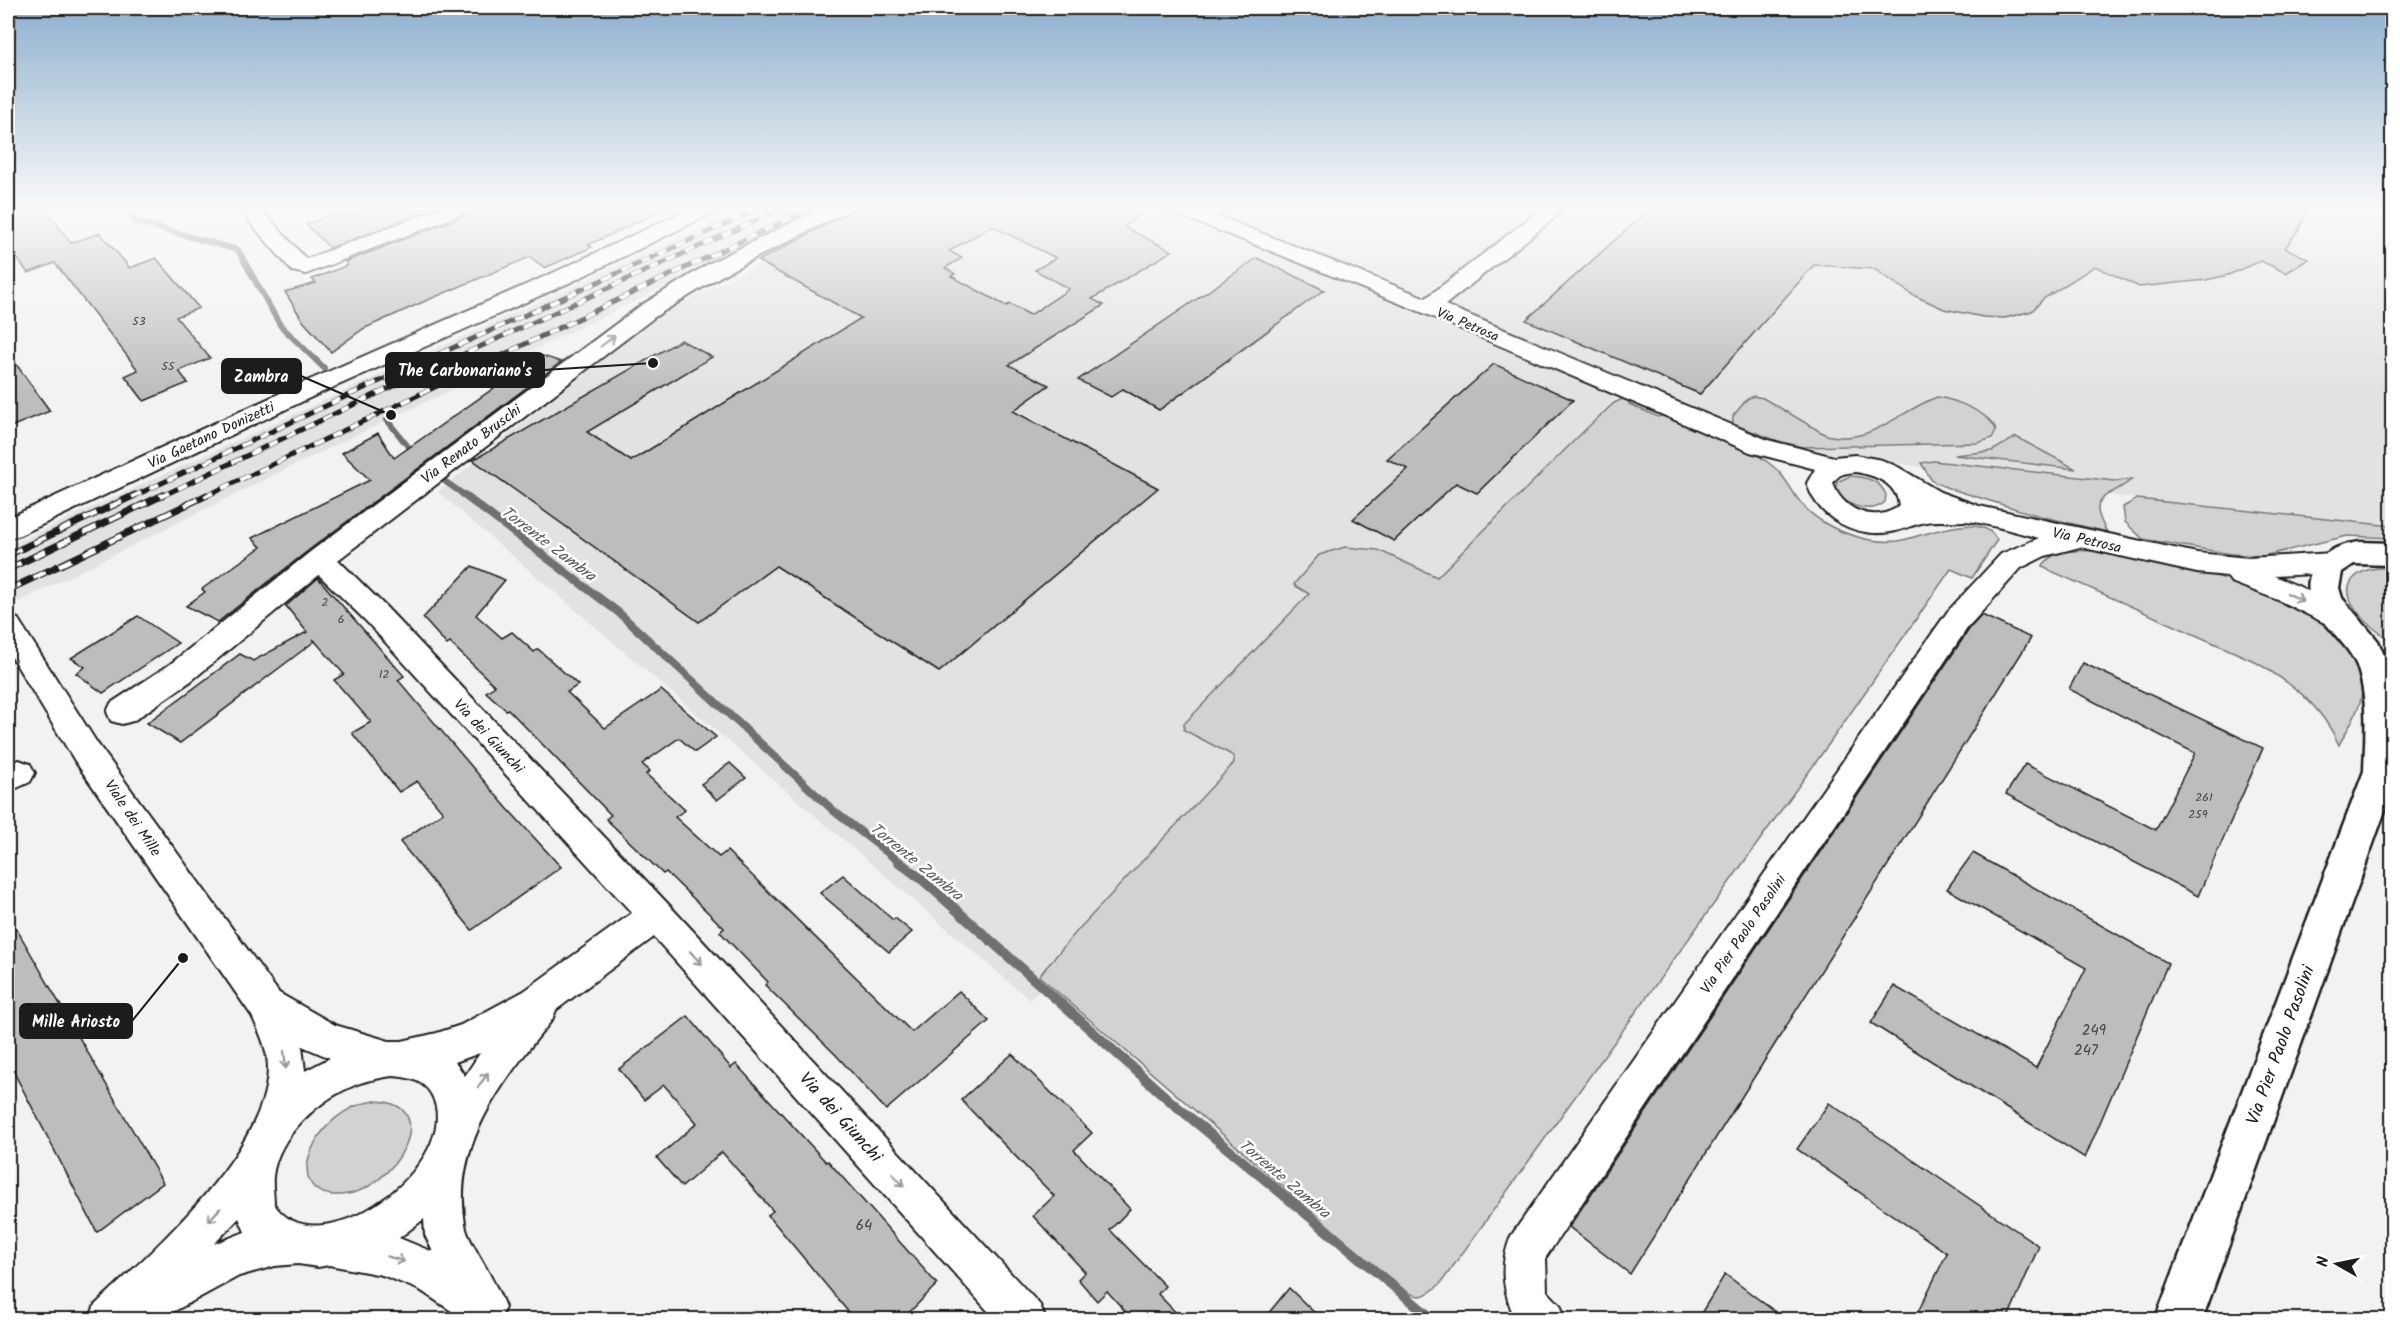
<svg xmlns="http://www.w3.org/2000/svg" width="2400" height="1327" viewBox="0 0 2400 1327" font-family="Kalam,sans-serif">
<rect width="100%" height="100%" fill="#f2f2f2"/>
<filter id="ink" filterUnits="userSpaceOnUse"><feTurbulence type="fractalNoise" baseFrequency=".0167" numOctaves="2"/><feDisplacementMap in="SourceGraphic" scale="12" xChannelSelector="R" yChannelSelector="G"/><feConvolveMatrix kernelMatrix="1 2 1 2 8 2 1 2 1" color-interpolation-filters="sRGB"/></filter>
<g filter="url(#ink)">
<g fill="#e2e2e2">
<path d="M744,207H831L284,470L8,607V546Z"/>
<path d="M867,207H2392V529L2137,499L1767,444L1629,385L1430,587L1249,762L1030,1000L438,492L647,322Z"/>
</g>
<g fill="#d2d2d2" stroke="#777" stroke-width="1.5">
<path d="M1629,396L1634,398L1629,404L1658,417L1666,414C1700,429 1739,441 1769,463C1782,472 1789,486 1797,498C1811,518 1835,531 1858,537C1871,541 1885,542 1898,541C1922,537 1981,509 1997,540L1972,578L1951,569L1831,741L1441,1283C1436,1288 1429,1294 1421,1296C1408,1298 1378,1268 1367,1259L1039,976L1077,931L1234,763V757L1230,754L1184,730V724L1309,594L1294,585L1295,583L1319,555L1345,547L1378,550L1437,577L1588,427L1614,403Z"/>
<path d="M1753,396L1763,398L1826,435C1871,446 1899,411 1937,397C1953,399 1991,413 1996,430L1992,438L1978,443L1802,447L1778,441L1733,424V416L1747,399Z"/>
<path d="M2016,437L2076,469L1954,455L1992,451Z"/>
<path d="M1933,461L2115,481L2132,479C2112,498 2083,493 2107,532L2036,515L1948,488L1932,481L1921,463Z"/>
<path d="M1850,476C1866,477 1880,480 1886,495L1885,502C1871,515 1845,506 1836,490L1837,482Z"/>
<path d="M2137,499L2392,526V538L2347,536L2263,556L2231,554L2143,539L2125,522L2123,507Z"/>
<path d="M2097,551C2148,562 2202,571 2253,586C2294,598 2363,642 2362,691C2361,709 2347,729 2339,745C2321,704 2290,682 2252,660L2042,567C2054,547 2076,551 2097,551Z"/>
<path d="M2392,568V642C2376,631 2331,598 2356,576C2366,568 2380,567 2392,568Z"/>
<path d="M375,1101C446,1103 394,1192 341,1195C277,1198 313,1108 375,1101Z"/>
</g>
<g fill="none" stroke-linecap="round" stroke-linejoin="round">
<g stroke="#707070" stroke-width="6">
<path d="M131,207L134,221L238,250L280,325L324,368"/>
<path d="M387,420L414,454"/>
<path d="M436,475L467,497"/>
</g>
<path stroke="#707070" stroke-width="8" d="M464,495L618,612L835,812L901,863"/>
<path stroke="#707070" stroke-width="10" d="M899,862L924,881L1169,1100L1434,1320"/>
</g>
<g fill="#bdbdbd" stroke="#1c1c1c" stroke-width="1.5" fill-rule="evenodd">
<path d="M8,207H44L71,243L100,233L130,268L156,258L199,308L176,317L210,358L179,371L188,383L144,401L125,376L138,370L55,263L28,273L8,246Z"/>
<path d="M371,207H438L330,248L306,224L335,213L341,218Z"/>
<path d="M476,207H670L588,245L592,247L545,268L530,257L423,302L363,329L331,352L303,321L285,292L316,283L312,279L348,265L345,262L471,213Z"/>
<path d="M859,207H1149L1124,227L1172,251L1092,299L1104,305L1009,365L1049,385L1013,411L1158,488L939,672L776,566L699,622L473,460L681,340L712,357L587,432L631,461L861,318L758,261ZM992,226L1056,258L1035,270L1069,289L1030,315L1010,304L1006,306L951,276L955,274L945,268L962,258L949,251Z"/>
<path d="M1658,207H2309L2299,229L2285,248L2309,259L2286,273L2261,261L2228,275L2206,280L2139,287L2095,266L2043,299L2032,311L2005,318L1983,317L1944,309L1913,295L1874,269L1814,265L1700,394L1526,320L1644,214Z"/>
<path d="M1257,258L1324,290L1159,410L1123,389L1111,397L1078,380Z"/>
<path d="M8,353L50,411L8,428Z"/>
<path d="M534,353L561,362L309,550L218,622L186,606L205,592L202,589L261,547L252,538L370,480L342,453L378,433L394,458L501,383L494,381Z"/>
<path d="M1494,364L1573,400L1477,493L1456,483L1394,541L1353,519L1408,469L1387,459Z"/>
<path d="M472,566L505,580L476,615L502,638L512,632L534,652L538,649L578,685L567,692L605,728L661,690L716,737L695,752L679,738L642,764L650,771L646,774L685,810L675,817L719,857L727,851L912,1032L959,991L989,1021L886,1110L836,1055L765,985L768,982L720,932L724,928L666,872L663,874L606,819L611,815L508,709L506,710L486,692L495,686L450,643L447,645L423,618Z"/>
<path d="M318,578L404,676L398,680L507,808L561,867L472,930L400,842L443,812L417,781L399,792L352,733L371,722L334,680L344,674L313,639L315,641L180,743L147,723L240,654L253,661L307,632L286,606Z"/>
<path d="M1982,615L2031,638L1630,1274L1569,1227L1970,628Z"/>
<path d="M138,616L178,643L103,693L76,673L85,667L71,658Z"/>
<path d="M2083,663L2263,748L2198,896L2006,794L2025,764L2156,830L2195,753L2069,689Z"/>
<path d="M730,763L746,778L717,800L701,784Z"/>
<path d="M1973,853L2168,963L2085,1158L1871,1023L1894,986L2036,1068L2086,968L1947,889Z"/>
<path d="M843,875L893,920L895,918L912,932L889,952L820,893Z"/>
<path d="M8,914L163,1183L97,1232L8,1061Z"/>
<path d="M688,1016L731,1068L736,1064L826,1162L828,1161L937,1284L902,1320H855L768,1215L773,1211L722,1152L682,1187L657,1158L697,1123L664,1085L644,1100L619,1069Z"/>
<path d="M1012,1054L1092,1133L1074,1150L1130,1209L1110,1230L1165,1286L1158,1294L1183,1320H1133L1107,1291L1097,1301L1078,1279L1085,1272L1033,1216L1054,1196L961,1100Z"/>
<path d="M1829,1103L2039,1246L2007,1320H1914L1947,1253L1797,1149Z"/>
<path d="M1725,1274L1786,1320H1697Z"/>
<path d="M1289,1288L1322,1320H1263Z"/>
</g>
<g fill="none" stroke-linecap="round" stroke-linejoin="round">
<g stroke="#1c1c1c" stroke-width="4">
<g id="minor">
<path d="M237,207H259L306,259L444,207H474L470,211L306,274L292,271Z"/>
<path d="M693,207H721L717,211L571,282L316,395L18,536L8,538V518L298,385L555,272Z"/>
<path d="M823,207H851L847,211L726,273L656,316L338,560L386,607L668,904L1040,1305L1046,1320H996L654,937L556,1010L552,1020C503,1081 449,1146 466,1229C468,1237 474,1246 478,1254C488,1271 498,1289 505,1307L500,1320H465L420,1290L382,1275L329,1265L318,1267L298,1264L275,1266L239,1276L158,1320H89L95,1305C153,1250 266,1153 268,1069C268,1050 260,1033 252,1016L75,761L8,651V616L18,619L97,743L279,993L335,1025L389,1041H402L437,1033L461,1025L524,991L632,913L366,621L319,575L191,681L133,721L122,724L111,721L107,712L111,703L169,665L310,552L640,306L710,263ZM302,1046L330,1058L305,1071ZM480,1053L465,1076L455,1062ZM392,1076C414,1077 431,1083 436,1107C449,1175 316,1268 274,1204C274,1195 272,1184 273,1176C278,1135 320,1099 355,1085C367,1080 380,1078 392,1076ZM239,1218L245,1232L214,1244ZM424,1219L425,1235L433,1252L399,1238Z"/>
<path d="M1164,207H1195L1426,298L1544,207H1568L1445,305L1768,440L1834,457L1855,455L1882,460L1898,467L1940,492L1979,506L2197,553L2248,558L2333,553L2343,556L2347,563L2343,570L2333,573L2274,576L2298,586L2351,612L2356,620L2351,628L2341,631L2278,600L2231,582L2227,576L2197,573L2080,547L2045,556L2021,568L1968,627L1546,1257L1547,1291L1560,1305L1566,1320H1516C1502,1291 1499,1265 1511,1236L1948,611L2001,554L2039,538C2024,534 1975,520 1963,521C1951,522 1938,520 1926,522C1914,524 1903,530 1891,532C1855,538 1817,518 1807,483L1815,469L1750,452L1421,312L1251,243L1168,211ZM1855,472C1875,475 1897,483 1899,506C1876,524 1842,511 1833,483C1838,474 1845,473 1855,472Z"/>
<path d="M19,760L30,764L35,773L30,782L8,792V764Z"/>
</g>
</g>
<g stroke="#1c1c1c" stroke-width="5">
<path id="major" d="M2360,542L2392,543V565L2354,564L2342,572L2339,588L2342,598L2378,641L2392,675V791L2202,1320H2155L2364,771C2365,736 2369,700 2357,666C2345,634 2291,606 2314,567C2325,550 2340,545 2360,542Z"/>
</g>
<use href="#minor" fill="#fff" fill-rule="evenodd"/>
<use href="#major" fill="#fff" fill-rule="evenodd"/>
<g stroke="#1c1c1c" stroke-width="5">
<g id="rail-far1">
<path d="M132,497L349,395L763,207"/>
<path d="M160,497L355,404L785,207"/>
<path d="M204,497L813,207"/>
</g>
</g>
<g stroke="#1c1c1c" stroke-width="7">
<g id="rail">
<path d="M8,555L135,495"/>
<path d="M8,569L163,495"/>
<path d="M8,590L207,495"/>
</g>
</g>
<use href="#rail-far1" stroke="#fff" stroke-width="4" stroke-dasharray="10" stroke-linecap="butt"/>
<use href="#rail" stroke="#fff" stroke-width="4.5" stroke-dasharray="14" stroke-linecap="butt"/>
</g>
<defs><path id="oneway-shaft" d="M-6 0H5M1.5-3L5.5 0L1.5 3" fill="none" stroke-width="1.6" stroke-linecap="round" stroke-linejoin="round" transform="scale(1.5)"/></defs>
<g stroke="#999">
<use href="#oneway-shaft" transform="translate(608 341) rotate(-37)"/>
<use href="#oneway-shaft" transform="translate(2295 597) rotate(26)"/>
<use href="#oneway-shaft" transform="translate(696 958) rotate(48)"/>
<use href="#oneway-shaft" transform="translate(285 1060) rotate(84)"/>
<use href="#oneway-shaft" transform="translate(483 1080) rotate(-55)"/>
<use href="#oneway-shaft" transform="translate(898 1180) rotate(48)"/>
<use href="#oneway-shaft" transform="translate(214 1215) rotate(133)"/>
<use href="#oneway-shaft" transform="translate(396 1259) rotate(17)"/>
</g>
</g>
<linearGradient id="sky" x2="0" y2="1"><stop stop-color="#8eafce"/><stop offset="0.53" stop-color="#f9f9f9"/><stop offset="1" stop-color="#f9f9f9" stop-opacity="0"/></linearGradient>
<rect width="2400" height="393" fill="url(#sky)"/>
<g text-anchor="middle" stroke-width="5" stroke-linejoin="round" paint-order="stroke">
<g font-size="12" fill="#444">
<text x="139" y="325">53</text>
<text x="168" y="370">55</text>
<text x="325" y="606">2</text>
<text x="341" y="623">6</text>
<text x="384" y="678">12</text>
<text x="2204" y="801">261</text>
<text x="2198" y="818">259</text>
</g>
<g font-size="14" fill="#1c1c1c" stroke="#fff">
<text transform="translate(1468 324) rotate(23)" y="5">Via Petrosa</text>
</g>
<g font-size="15" fill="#1c1c1c" stroke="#fff">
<text transform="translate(211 435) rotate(-25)" y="5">Via Gaetano Donizetti</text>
<text transform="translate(471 444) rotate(-37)" y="5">Via Renato Bruschi</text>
<text transform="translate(2087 540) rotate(13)" y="5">Via Petrosa</text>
<text transform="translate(489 736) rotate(47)" y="5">Via dei Giunchi</text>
<text transform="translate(133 818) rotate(56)" y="5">Viale dei Mille</text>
<text transform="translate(1743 934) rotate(-56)" y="5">Via Pier Paolo Pasolini</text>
</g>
<g font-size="15" fill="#444">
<text x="2094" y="1035">249</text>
<text x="2086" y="1055">247</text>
<text x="864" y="1230">64</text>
</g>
<g font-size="16" font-style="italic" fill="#5b5b5b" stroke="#fff">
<text transform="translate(549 543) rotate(37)" y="6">Torrente Zambra</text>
<text transform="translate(917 861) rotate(39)" y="6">Torrente Zambra</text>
<text transform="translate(1285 1178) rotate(40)" y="6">Torrente Zambra</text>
</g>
<g font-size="18" fill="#1c1c1c" stroke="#fff">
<text transform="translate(2280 1045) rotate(-70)" y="6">Via Pier Paolo Pasolini</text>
<text transform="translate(841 1117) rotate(48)" y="6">Via dei Giunchi</text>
</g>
</g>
<path fill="none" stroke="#1c1c1c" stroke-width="2" d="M653 363L544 370M391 415L301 376M183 958L132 1021"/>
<g fill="#1c1c1c" stroke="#fff" stroke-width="2">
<circle cx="653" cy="363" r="6"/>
<circle cx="391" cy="415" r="6"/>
<circle cx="183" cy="958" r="6"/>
</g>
<g fill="#1c1c1c" stroke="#1c1c1c" stroke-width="2">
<rect x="386" y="353" width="158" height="34" rx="6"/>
<rect x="222" y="359" width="79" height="34" rx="6"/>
<rect x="20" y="1004" width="112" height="34" rx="6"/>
</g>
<g font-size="16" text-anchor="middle" font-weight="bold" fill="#fff">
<text x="465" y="376">The Carbonariano's</text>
<text x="261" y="382">Zambra</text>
<text x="76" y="1027">Mille Ariosto</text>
</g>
<rect width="2400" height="1327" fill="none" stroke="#fff" stroke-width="30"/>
<rect x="15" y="15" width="2370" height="1297" fill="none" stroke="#1c1c1c" stroke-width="2" filter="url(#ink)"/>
<g transform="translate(2337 1264) rotate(279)" stroke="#ffffff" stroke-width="4.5" paint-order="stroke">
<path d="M0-4.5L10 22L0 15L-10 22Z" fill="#1c1c1c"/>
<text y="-9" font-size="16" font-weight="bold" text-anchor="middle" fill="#1c1c1c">N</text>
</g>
</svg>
